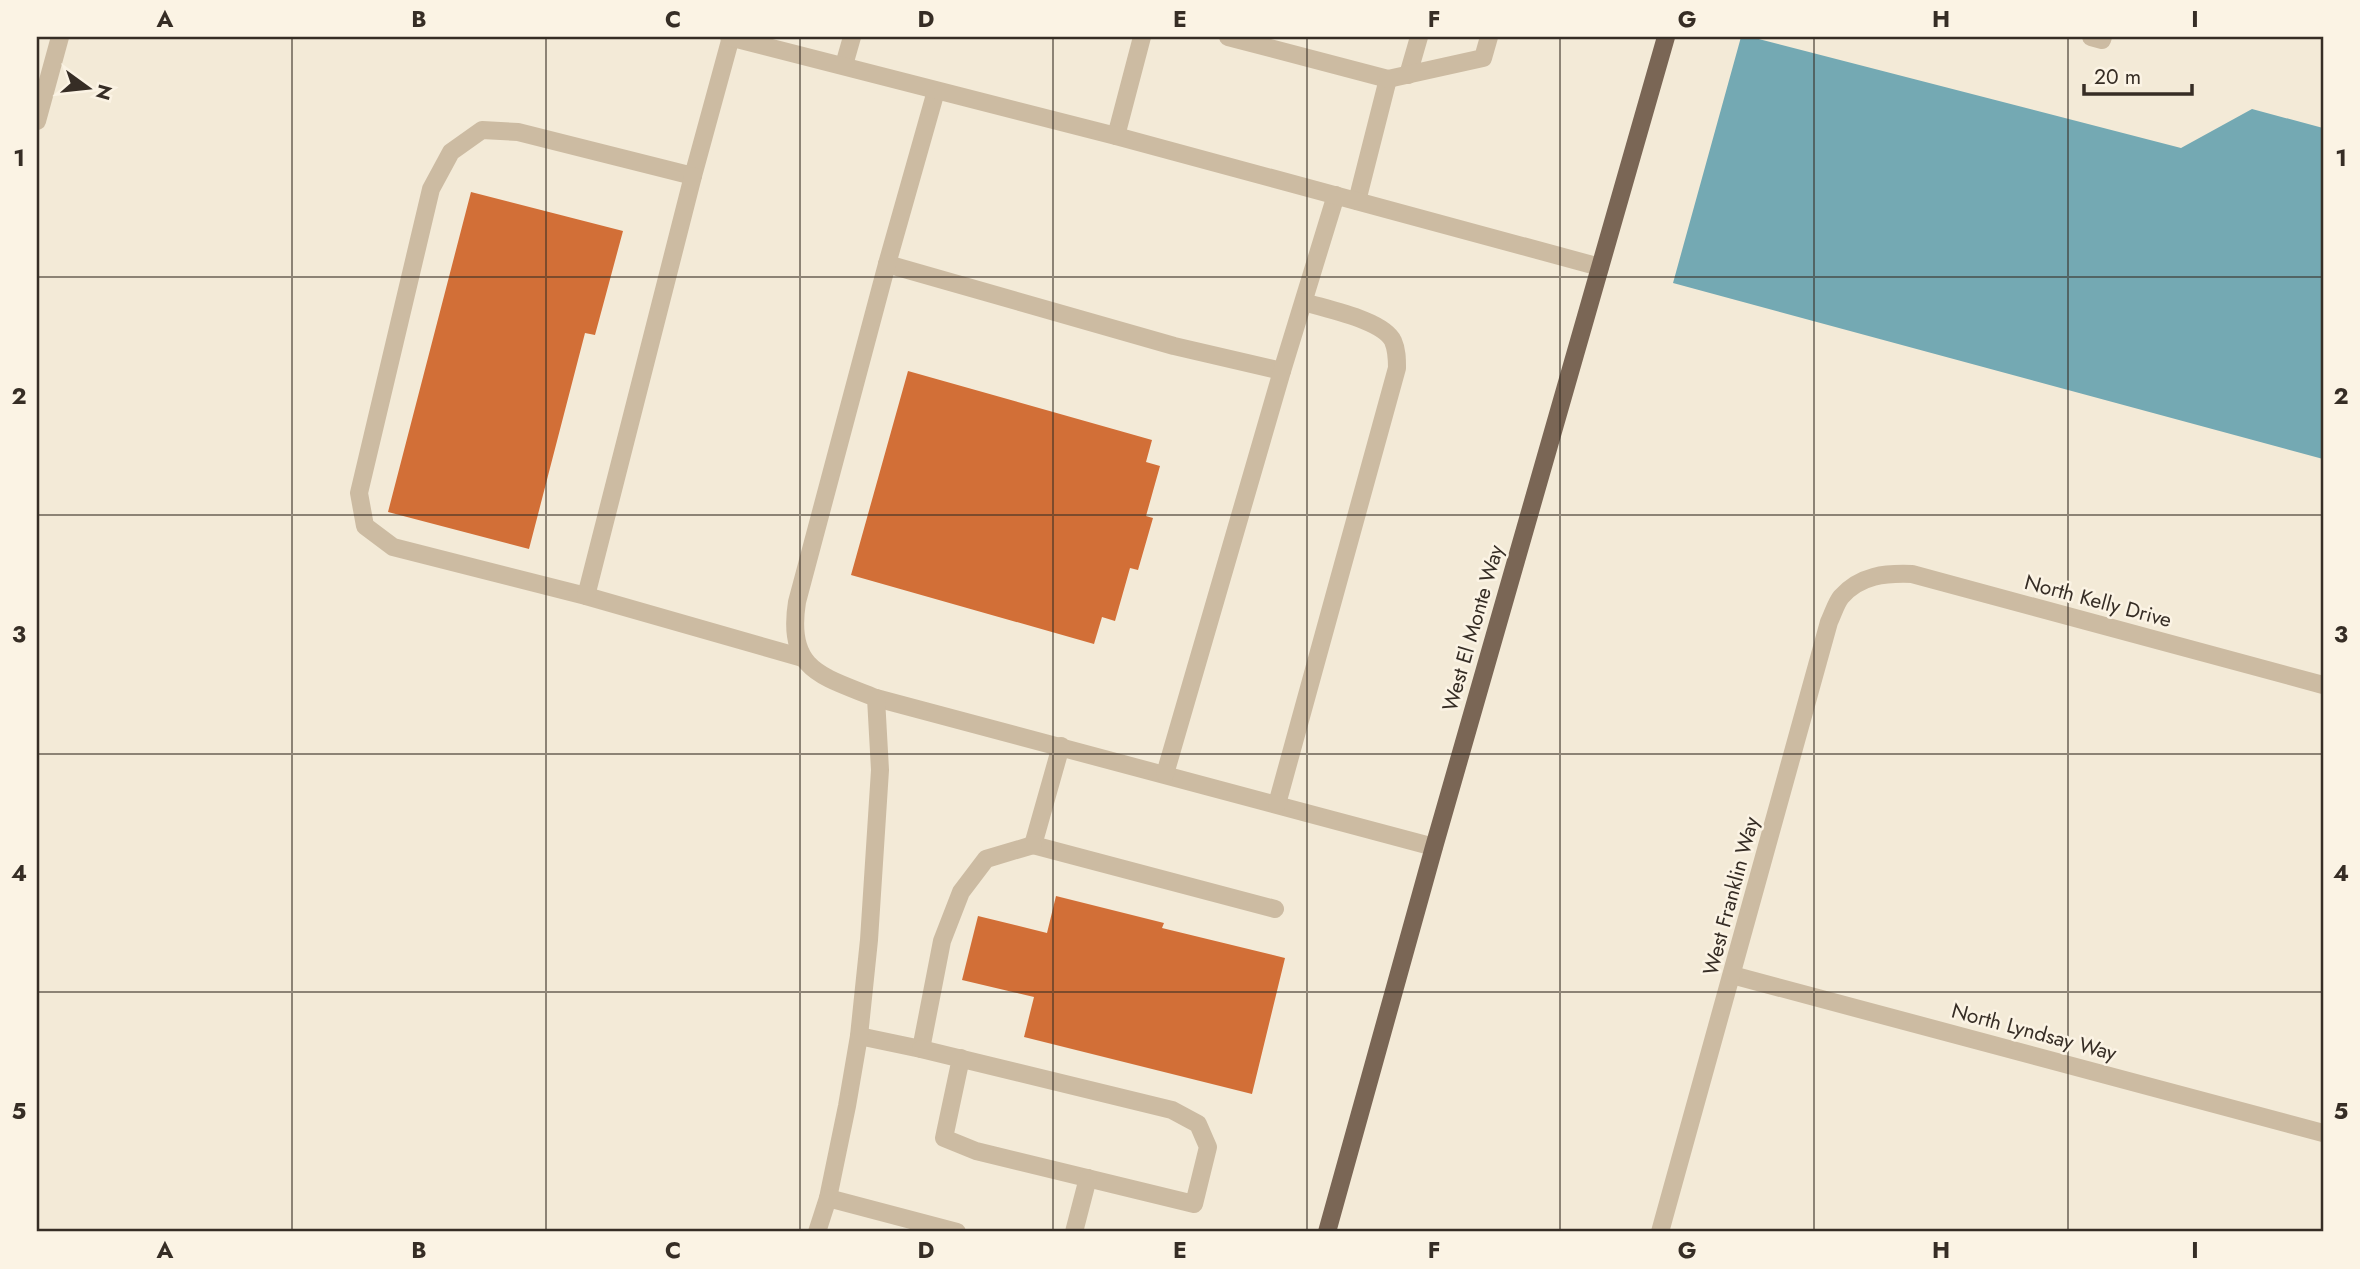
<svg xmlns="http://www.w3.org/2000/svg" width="2360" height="1269" viewBox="0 0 2360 1269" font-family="Jost,sans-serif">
<rect width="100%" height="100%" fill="#f3ead7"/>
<path fill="#74a9b3" d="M1741,37H1751L2181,148L2252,109L2323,128V459L1673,283Z"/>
<g fill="#d26f37">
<path d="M471,192L623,231L595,335L585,333L529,549L388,512Z"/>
<path d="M908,371L1152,440L1146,462L1160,466L1146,516L1153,518L1138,570L1130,568L1115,621L1102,617L1094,644L851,575Z"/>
<path d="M1056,896L1164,923L1162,928L1285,958L1252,1094L1024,1037L1034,997L962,980L978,916L1047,933Z"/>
</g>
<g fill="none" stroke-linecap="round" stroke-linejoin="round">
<g stroke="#ccbba2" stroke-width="18">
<path d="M731,37L693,176L518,132L482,130L451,152L431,189L359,493L365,526L393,547L586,596L803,658"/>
<path d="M1228,37L1388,79L1357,201"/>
<path d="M2091,37L2102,40L2103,37"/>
<path d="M844,65L852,37"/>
<path d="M1408,75L1419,37"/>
<path d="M1388,79L1483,58L1489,37"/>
<path d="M37,121L60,37"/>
<path d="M1116,136L1142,37"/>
<path d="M887,264L1174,346L1282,371"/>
<path d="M586,596L693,176"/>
<path d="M876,698L1434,847"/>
<path d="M1061,746L1033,845L1275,909"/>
<path d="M1165,774L1282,371L1336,195"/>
<path d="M1277,804L1397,368C1397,359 1397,350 1393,341C1383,320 1326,309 1304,302"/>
<path d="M859,1036L921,1049L942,941L961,892L986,859L1033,845"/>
<path d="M921,1049L1172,1110L1198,1124L1208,1147L1194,1204L976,1151L944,1138L961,1058"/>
<path d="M828,1198L847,1106L859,1036L869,940L880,770L876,698C822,676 786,671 797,602L887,264L936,91"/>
<path d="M817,1232L828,1198L957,1232"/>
<path d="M1074,1232L1088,1178"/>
</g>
<g stroke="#ccbba2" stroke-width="18">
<path d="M729,37L1116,136L1600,267"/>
<path d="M1732,975L2323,1133"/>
<path d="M1660,1232L1829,622C1833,614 1836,603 1841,597C1860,575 1886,573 1912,574L2323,685"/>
</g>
<path stroke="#7a6655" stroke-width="18" d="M1327,1232L1434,847L1666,37"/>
</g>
<path fill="none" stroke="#362d25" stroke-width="2" stroke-opacity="0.55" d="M292,37V1232M546,37V1232M800,37V1232M1053,37V1232M1307,37V1232M1560,37V1232M1814,37V1232M2068,37V1232M37,277H2323M37,515H2323M37,754H2323M37,992H2323"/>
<g text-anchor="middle" stroke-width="5" stroke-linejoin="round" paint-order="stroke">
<g font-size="21" fill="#362d25" stroke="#fbf3e4">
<text transform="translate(2098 601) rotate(15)" y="7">North Kelly Drive</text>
<text transform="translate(1473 628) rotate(-74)" y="7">West El Monte Way</text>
<text transform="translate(1731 896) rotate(-75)" y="7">West Franklin Way</text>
<text transform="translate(2034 1032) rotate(15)" y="7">North Lyndsay Way</text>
</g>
</g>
<rect width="2360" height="1269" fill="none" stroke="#fbf3e4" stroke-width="77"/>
<g transform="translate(88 88) rotate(105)" stroke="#fbf3e4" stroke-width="5" paint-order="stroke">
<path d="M0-5L12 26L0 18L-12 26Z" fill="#362d25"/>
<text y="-10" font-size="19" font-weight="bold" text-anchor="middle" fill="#362d25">N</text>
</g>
<path d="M2084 84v10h108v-10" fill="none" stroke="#362d25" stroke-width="3.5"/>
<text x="2094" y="84" font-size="21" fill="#362d25" stroke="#fbf3e4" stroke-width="5" paint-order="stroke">20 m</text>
<rect x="38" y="38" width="2284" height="1192" fill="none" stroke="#362d25" stroke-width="2.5"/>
<g font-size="23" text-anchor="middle" font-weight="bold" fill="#362d25">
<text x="165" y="27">A</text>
<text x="419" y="27">B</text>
<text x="673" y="27">C</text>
<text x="926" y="27">D</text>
<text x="1180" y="27">E</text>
<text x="1434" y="27">F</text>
<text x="1687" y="27">G</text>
<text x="1941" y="27">H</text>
<text x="2195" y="27">I</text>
<text x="19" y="166">1</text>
<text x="2341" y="166">1</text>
<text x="19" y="404">2</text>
<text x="2341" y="404">2</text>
<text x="19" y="642">3</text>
<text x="2341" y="642">3</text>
<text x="19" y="881">4</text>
<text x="2341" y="881">4</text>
<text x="19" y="1119">5</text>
<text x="2341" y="1119">5</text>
<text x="165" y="1258">A</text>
<text x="419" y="1258">B</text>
<text x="673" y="1258">C</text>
<text x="926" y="1258">D</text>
<text x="1180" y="1258">E</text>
<text x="1434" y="1258">F</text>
<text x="1687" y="1258">G</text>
<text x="1941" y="1258">H</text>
<text x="2195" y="1258">I</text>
</g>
</svg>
